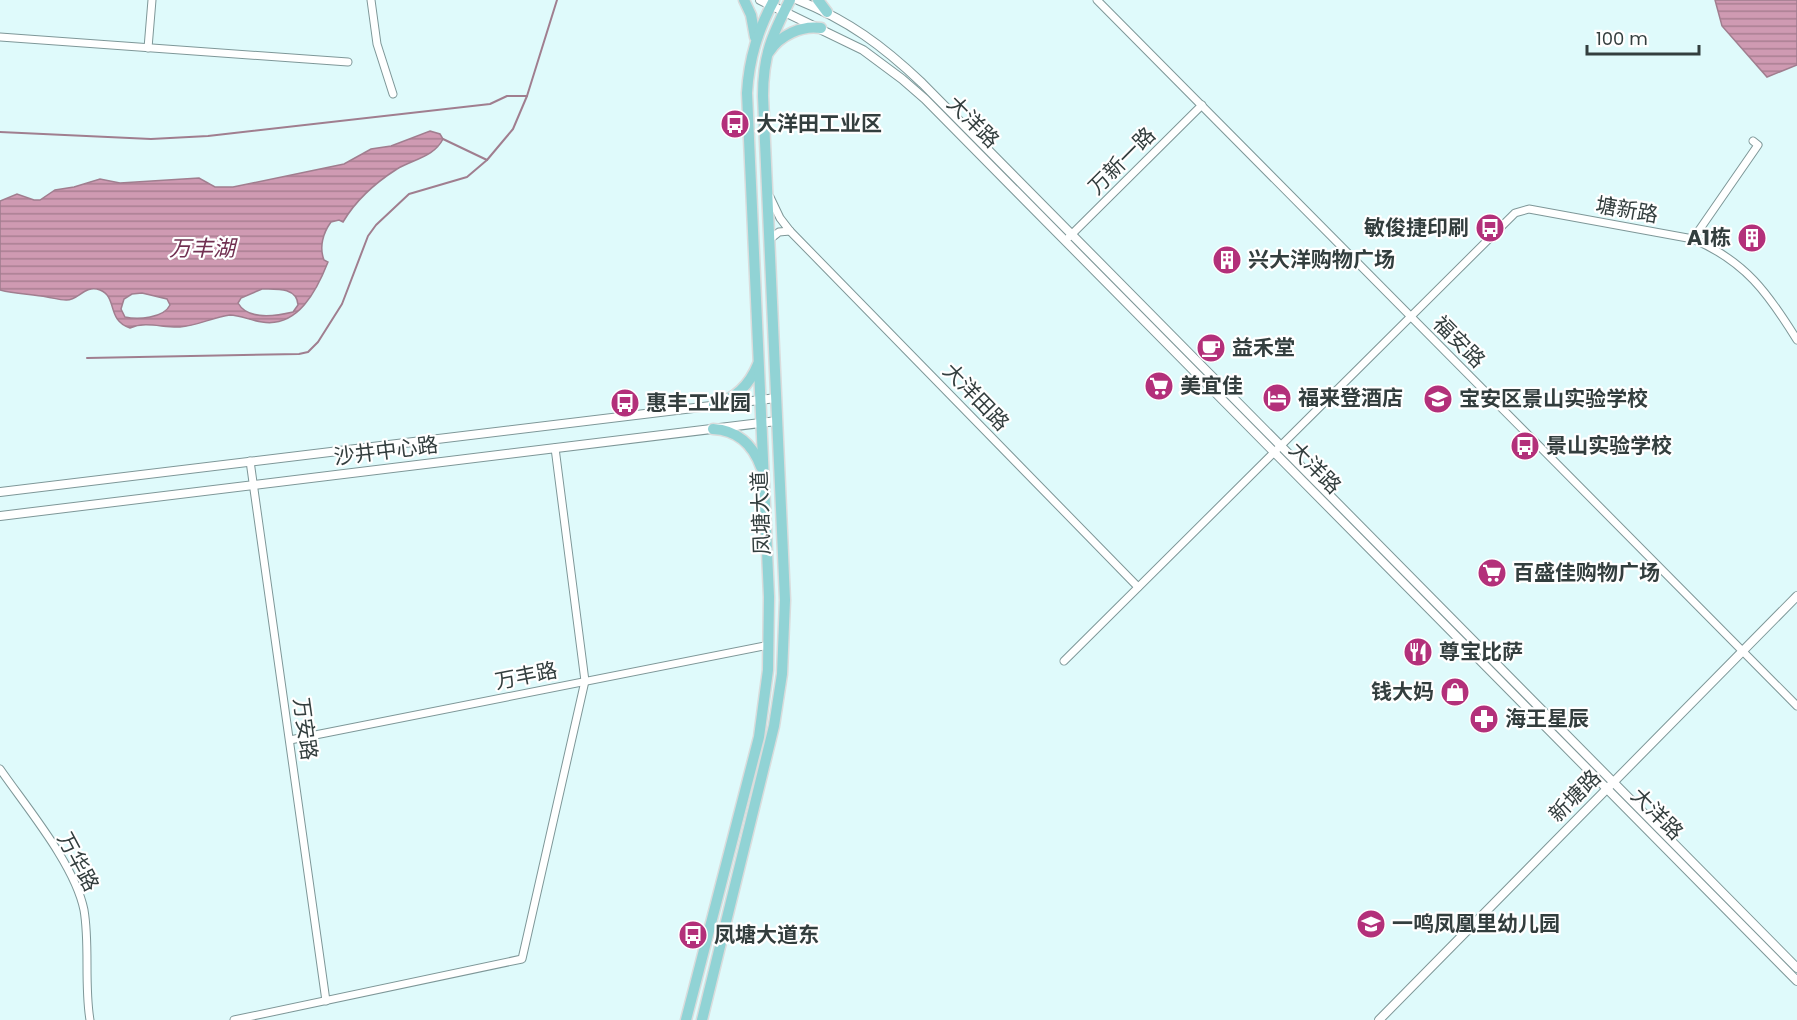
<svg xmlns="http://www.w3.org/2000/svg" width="1797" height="1020" viewBox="0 0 1797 1020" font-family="Poppins,'Noto Sans SC',sans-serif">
<defs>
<pattern id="water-rules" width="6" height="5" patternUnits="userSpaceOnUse" patternTransform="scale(1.5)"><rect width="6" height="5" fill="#cf9ab2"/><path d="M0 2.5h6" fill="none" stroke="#a97f92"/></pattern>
</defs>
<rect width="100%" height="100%" fill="#dffafb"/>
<g fill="url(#water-rules)" stroke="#a07e8f" stroke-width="1.5" fill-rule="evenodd">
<path d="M1715,0H1797V65L1767,77L1722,26Z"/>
<path d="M430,131L440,134L443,139C434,157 414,159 397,169C375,183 356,200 343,222L339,220L331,222C323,233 319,247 324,260L328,262C317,290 298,328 262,322C252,321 240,315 230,315C213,317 197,326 180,327C163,328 146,321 130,328C106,320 118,297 100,290C85,284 78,301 66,300C60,300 53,298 47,297C31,294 15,294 0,290V201L17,194L34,200H40L55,190L74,187L100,179L120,183L199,178L215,187H233L344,164L371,149L391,146ZM262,289C276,289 297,287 298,305L293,312C276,316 248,321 238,303L241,298ZM142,293L167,299L170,305C164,318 138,320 125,317L121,309L124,299L132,294Z"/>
</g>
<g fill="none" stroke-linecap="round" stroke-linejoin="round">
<g stroke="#a07e8f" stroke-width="2">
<path d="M0,132L151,139L208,136L490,104L507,96H527"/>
<path d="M443,139L487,160"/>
<path d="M87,358L299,354L308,352L318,342L342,304L368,236L376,225L409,194L467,177L487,160L513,129L527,96L557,0"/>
</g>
<g stroke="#7e9798" stroke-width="9">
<g id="minor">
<path d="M371,0L377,44L393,94"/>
<path d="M1097,0L1797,706"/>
<path d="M0,37L348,62"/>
<path d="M148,48L152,0"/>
<path d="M770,197L780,218L790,231L1138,587"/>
<path d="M1069,237L1202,105"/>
<path d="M1693,239L1758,145L1753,141"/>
<path d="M769,240L779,232L790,231"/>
<path d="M250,461L326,1001"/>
<path d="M1064,661L1515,213L1529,209L1693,239C1745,261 1768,293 1797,340"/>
<path d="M290,740L769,645"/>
<path d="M0,769C27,808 75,865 84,910C90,945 84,984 90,1020"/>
<path d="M234,1020L522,959L585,681L555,448"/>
</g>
</g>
<g stroke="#7e9798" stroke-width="10">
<g id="tertiary">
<path d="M760,0L863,50L902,79L925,99L1797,981"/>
<path d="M798,0C848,20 883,46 922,83L1797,968"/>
<path d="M0,492L776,398"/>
<path d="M0,516L777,421"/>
<path d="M1379,1020L1797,596"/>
</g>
</g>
<g stroke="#dadcdc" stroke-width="13">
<g id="primary">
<path d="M744,0L751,15L755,37"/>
<path d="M818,0L827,12"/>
<path d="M769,52C780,35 802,25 821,28"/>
<path d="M714,405C735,399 750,384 758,364"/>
<path d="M713,429C737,430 753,445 761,467"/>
<path d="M686,1020L759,737L768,670L769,597L747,93C749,58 758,30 774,0"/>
<path d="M702,1020L774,726L782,674L785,600L763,96C763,55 772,35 790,0"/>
</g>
</g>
<use href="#minor" stroke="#fff" stroke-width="7"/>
<use href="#tertiary" stroke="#fff" stroke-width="8"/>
<use href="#primary" stroke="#91d3d5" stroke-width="10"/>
</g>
<defs>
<g id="bus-disc" transform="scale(1.5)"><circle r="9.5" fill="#b3307a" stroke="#fff"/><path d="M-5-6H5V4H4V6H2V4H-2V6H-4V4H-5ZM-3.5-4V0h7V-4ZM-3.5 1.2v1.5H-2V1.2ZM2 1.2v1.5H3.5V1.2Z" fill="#fff"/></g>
<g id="building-disc" transform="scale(1.5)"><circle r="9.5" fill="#b3307a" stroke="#fff"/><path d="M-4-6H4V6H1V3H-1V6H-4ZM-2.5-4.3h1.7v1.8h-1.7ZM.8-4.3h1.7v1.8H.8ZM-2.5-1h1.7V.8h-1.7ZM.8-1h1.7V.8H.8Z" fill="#fff"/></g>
<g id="cafe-disc" transform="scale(1.5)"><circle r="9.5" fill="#b3307a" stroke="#fff"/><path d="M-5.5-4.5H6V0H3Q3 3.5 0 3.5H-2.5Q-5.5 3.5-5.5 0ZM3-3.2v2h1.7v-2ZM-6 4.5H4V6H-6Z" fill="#fff"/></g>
<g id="supermarket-disc" transform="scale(1.5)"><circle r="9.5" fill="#b3307a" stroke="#fff"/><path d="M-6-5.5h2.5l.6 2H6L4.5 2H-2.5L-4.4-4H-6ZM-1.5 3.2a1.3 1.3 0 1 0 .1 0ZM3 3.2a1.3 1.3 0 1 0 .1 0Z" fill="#fff"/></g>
<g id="hotel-disc" transform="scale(1.5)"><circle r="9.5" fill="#b3307a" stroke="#fff"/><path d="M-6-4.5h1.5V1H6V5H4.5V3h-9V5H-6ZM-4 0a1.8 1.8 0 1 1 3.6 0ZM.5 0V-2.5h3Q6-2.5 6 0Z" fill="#fff"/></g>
<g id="school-disc" transform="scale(1.5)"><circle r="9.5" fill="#b3307a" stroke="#fff"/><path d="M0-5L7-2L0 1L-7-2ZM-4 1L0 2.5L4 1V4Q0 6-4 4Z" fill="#fff"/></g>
<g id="restaurant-disc" transform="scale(1.5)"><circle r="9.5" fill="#b3307a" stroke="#fff"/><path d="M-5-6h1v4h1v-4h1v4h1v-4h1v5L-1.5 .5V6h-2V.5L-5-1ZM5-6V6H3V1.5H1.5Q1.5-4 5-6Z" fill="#fff"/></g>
<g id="shop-disc" transform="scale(1.5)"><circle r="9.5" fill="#b3307a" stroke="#fff"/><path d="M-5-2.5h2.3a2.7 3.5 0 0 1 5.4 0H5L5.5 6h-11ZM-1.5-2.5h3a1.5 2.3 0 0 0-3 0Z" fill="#fff"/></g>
<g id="pharmacy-disc" transform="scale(1.5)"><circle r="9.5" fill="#b3307a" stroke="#fff"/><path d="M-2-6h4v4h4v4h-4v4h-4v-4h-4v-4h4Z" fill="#fff"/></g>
</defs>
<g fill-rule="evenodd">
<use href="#bus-disc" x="735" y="124"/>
<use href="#bus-disc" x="1490" y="228"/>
<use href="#building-disc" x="1752" y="238"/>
<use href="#building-disc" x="1227" y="260"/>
<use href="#cafe-disc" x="1211" y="348"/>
<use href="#supermarket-disc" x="1159" y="386"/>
<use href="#hotel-disc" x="1277" y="398"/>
<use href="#school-disc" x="1438" y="399"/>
<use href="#bus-disc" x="625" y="403"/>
<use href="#bus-disc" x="1525" y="446"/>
<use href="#supermarket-disc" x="1492" y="573"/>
<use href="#restaurant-disc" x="1418" y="652"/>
<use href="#shop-disc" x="1455" y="692"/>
<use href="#pharmacy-disc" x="1484" y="719"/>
<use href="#school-disc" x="1371" y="924"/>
<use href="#bus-disc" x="693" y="935"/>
</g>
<g text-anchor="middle" stroke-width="4.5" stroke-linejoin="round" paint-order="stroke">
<g font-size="21" fill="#333e3e" stroke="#fff">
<text transform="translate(973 122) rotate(45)" y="7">大洋路</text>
<text transform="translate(1122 161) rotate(-45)" y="7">万新一路</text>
<text transform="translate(1627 210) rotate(10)" y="7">塘新路</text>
<text transform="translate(1459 342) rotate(45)" y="7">福安路</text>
<text transform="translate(976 397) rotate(46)" y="7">大洋田路</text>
<text transform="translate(386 451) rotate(-7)" y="7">沙井中心路</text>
<text transform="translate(1315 468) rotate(45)" y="7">大洋路</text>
<text transform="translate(761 513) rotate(-92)" y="7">凤塘大道</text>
<text transform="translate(526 676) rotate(-11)" y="7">万丰路</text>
<text transform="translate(305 729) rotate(82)" y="7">万安路</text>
<text transform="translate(1575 796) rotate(-45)" y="7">新塘路</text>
<text transform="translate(1657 814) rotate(45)" y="7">大洋路</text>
<text transform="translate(78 862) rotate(62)" y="7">万华路</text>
</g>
<g font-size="21" font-weight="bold" fill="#333e3e" stroke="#fff" text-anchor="start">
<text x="756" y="131">大洋田工业区</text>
<text x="1469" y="235" text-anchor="end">敏俊捷印刷</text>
<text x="1731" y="245" text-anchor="end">A1栋</text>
<text x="1248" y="267">兴大洋购物广场</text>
<text x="1232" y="355">益禾堂</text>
<text x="1180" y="393">美宜佳</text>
<text x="1298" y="405">福来登酒店</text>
<text x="1459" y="406">宝安区景山实验学校</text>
<text x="646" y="410">惠丰工业园</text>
<text x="1546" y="453">景山实验学校</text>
<text x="1513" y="580">百盛佳购物广场</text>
<text x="1439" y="659">尊宝比萨</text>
<text x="1434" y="699" text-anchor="end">钱大妈</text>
<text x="1505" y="726">海王星辰</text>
<text x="1392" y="931">一鸣凤凰里幼儿园</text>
<text x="714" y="942">凤塘大道东</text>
</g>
<g font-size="22" font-style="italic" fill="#713051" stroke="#fff">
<text x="202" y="256">万丰湖</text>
</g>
</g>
<path d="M1587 45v9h112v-9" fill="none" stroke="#333e3e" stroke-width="3"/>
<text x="1596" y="45" font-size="18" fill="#333e3e" stroke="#ffffff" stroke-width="4.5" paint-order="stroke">100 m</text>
</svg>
